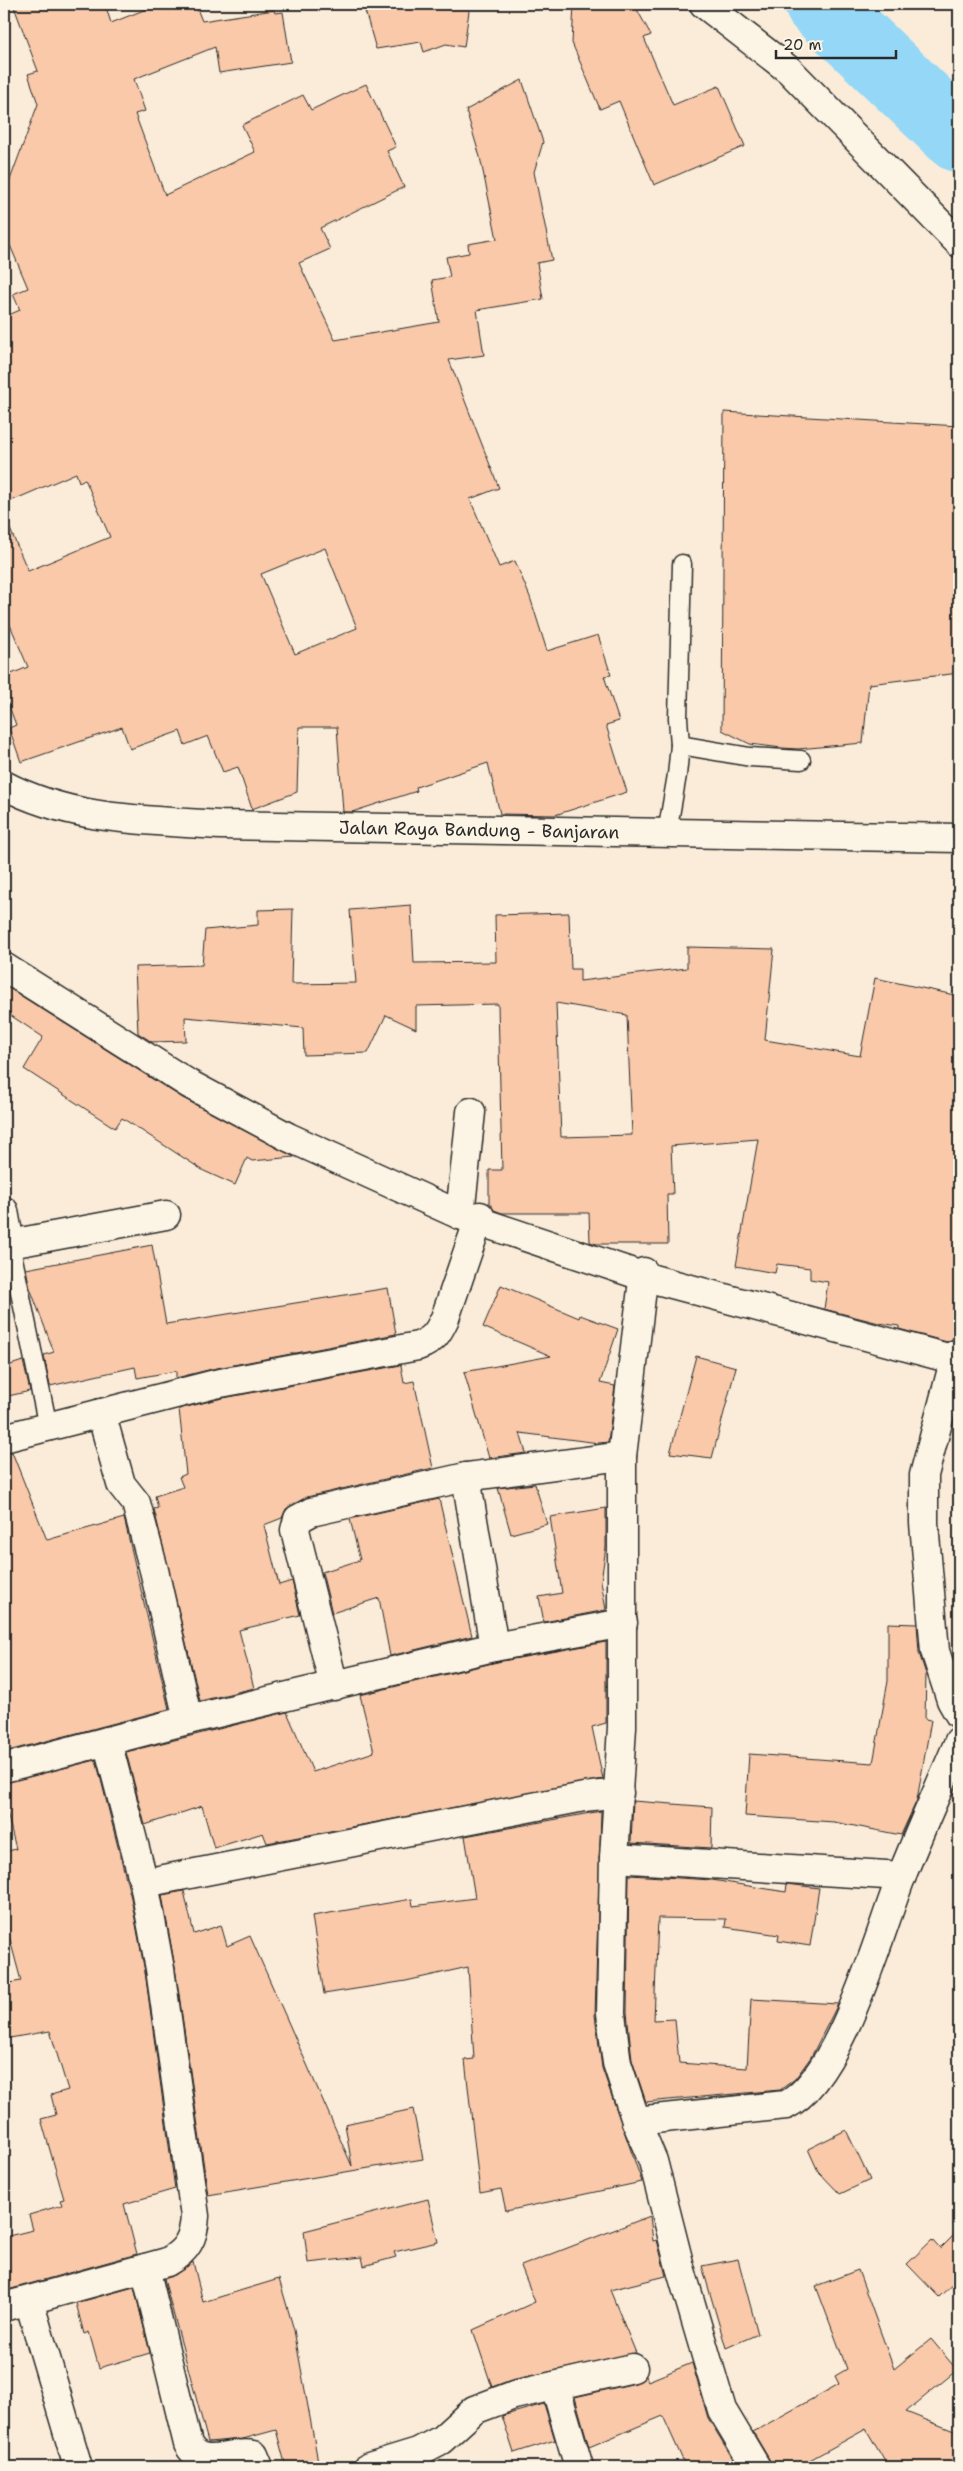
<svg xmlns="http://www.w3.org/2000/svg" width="963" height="2471" viewBox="0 0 963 2471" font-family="'Shantell Sans',sans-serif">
<rect width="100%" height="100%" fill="#fbecd9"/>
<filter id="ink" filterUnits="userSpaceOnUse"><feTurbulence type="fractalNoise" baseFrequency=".02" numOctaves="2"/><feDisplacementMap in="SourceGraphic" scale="10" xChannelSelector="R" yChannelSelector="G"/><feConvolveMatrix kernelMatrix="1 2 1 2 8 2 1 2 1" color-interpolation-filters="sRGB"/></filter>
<g filter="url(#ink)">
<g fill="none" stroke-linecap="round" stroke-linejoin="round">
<path stroke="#94d7f6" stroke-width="71" d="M820,4L959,137"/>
</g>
<g fill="#f9c9a9" stroke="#2b2b2b" fill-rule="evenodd">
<path d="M13,4H105L111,23L159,4H195L202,21L274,10L275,13L283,12L291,62L219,73L215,47L134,79L145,111L135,114L165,195L255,152L242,125L303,95L311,110L366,84L396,147L387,151L404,187L320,228L330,249L299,263L335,340L439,322L432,280L450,277L446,257L469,253L468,244L497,239L480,157L466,110L522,80L543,142L534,172L552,260L537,263L543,299L477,310L484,355L449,360L499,488L470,499L499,567L515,561L530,597L547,651L598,635L611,675L604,676L619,721L606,725L627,792L555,815L500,814L488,763L416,787L417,791L352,812H343L337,727H299L297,792L252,809L238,767L223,772L208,736L185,745L180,731L130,749L122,727L21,762L9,728L16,725L4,693V677L28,667L4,611V515L28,571L110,537L85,479L79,482L76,473L4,504V317L20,310L13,294L28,288L4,231V196L38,104L28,74L38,71ZM325,548L357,628L295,654L261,574Z"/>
<path d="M363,4H470L464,47L446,44L424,52L421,42L376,49Z"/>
<path d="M574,4H634L651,35L644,38L673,105L719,86L745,146L654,185L619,101L600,109L572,43Z"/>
<path d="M724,412L959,426V673L869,684L863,743L798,749L782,748L750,744L722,730Z"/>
<path d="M411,905L414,963L496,962L495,915L569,913L571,969H580V981L687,968V947L774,949L765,1040L860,1056L875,978L959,996V1309L953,1339L947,1342L899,1329V1326L879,1323L824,1309L828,1282L810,1279V1268L777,1264L775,1273L736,1266L758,1139L671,1146L673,1194H667L668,1244H597L590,1242L589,1213H502L494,1210L489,1204V1170H502L498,1004L416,1006V1029L386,1015L368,1053L304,1055L303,1028L185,1017L186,1041L152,1042L138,1033L135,967L202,965L205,930L258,925V910L293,909L291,984L356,983L350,910ZM556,1003L627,1015L632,1135L561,1137Z"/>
<path d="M4,985L181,1097L294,1157L252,1161L247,1158L235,1185L204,1171L122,1118L115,1128L24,1069L43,1037L4,1011Z"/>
<path d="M152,1245L166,1324L388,1288L396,1334L212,1369L176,1378V1371L137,1378L135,1367L50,1386L44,1355L54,1352L30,1288L26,1269Z"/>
<path d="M501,1285L579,1318L580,1315L618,1329L600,1383L615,1386L608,1442L599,1443L520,1433L526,1453L489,1458L464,1372L551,1356L483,1327Z"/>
<path d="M696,1356L736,1367L712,1458L670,1453Z"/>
<path d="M23,1361L30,1391L4,1397V1367Z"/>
<path d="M401,1365L404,1383L414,1381L433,1468L307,1497L286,1509L282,1518L264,1525L279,1585L292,1581L300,1615L239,1630L254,1688L200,1701L154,1509L158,1508L155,1496L183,1487L179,1477L186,1474L179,1409L218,1399Z"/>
<path d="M12,1452L47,1540L124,1518L169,1709L4,1752V1453Z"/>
<path d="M535,1484L547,1524L511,1534L498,1488Z"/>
<path d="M439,1499L472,1636L390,1656L379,1598L332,1613L322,1572L360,1560L350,1519Z"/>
<path d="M606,1508V1547L601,1581L606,1610L544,1622L539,1597L562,1593L550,1517Z"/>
<path d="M888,1623L917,1624L919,1653L926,1674L925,1719L931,1720L917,1800L901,1835L834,1822L745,1816L749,1754L873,1763L888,1681Z"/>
<path d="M606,1642V1723L592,1727L603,1779L267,1843L263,1833L214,1848L202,1806L145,1825L126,1752L287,1712L313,1772L374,1752L360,1695L497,1662Z"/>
<path d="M96,1760L131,1898L145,1972L175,2189L124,2204L137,2254L4,2291V2237L33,2230L29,2215L62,2205L60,2200L64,2199L41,2119L56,2115L51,2095L68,2090L50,2031L4,2039V1984L21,1981L4,1917V1852L16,1849L4,1800V1783Z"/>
<path d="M633,1801L712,1807L711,1848L631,1843Z"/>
<path d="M601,1811L595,2015L602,2068L642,2182L506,2211L501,2189L480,2193L465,2060L474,2059L468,1967L406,1981L324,1994L312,1916L412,1899L413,1906L475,1898L465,1836Z"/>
<path d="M629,1875L712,1880L786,1892L787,1884L819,1888L810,1946L778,1941L779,1935L725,1927L726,1919L658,1918L654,2020L675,2019L679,2063L747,2068L751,1999L838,2004L811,2057L795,2079L780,2090L646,2102L632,2060L627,2012Z"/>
<path d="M184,1891L194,1934L221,1925L227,1946L250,1936L352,2166L345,2124L413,2109L423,2159L208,2195L175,1967L162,1895Z"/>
<path d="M846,2130L870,2180L840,2194L818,2171L808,2149Z"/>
<path d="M428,2199L438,2242L394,2252L396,2257L364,2266L362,2257L308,2263L304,2231Z"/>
<path d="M650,2216L653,2241L657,2240L666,2276L610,2290L636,2353L511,2380L492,2387L473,2330L535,2302L521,2266Z"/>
<path d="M959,2230V2278L939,2297L907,2264L932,2240L940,2249Z"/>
<path d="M738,2259L758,2334L726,2348L702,2266Z"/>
<path d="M193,2262L203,2302L279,2279L294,2330L319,2467H286L276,2430L243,2439L208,2442L164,2279L175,2275Z"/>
<path d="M858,2270L894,2369L931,2339L957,2370L906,2412L959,2433V2467H888L866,2429L797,2467H772L769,2459L753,2432L839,2384L835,2376L847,2369L816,2286Z"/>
<path d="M134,2287L150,2353L99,2368L89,2332L84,2334L76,2303Z"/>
<path d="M692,2363L708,2418L738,2467H686L663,2416L589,2447L575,2397L636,2383L646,2376L648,2381Z"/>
<path d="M544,2404L555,2440L514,2453L502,2416Z"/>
</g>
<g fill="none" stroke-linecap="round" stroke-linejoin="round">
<g stroke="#2b2b2b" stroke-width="21">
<g id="service">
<path d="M680,745L750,757L801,760"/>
<path d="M667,833L677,775L680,745L678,718L682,564"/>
<path d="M10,1244L48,1427"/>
</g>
</g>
<g stroke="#2b2b2b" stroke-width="31">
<g id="minor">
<path d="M704,4L789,70L959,243"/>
<path d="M4,967L189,1084L288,1137L460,1215L642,1276L959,1361"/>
<path d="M4,1211L10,1244L166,1215"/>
<path d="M460,1215L471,1112"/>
<path d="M642,1276L644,1272L622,1456V1727L614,1858L611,2013L615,2048L617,2063L636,2121L653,2161L680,2267L722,2410L756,2467"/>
<path d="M954,1359L956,1354L924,1475V1523L935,1651L951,1700L959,1714"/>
<path d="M101,1413L121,1484L136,1503L154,1570L188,1720"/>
<path d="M4,1438L215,1384L418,1346C434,1340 438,1333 445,1318L480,1216L481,1223"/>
<path d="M466,1477L494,1647L623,1623"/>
<path d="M334,1686L295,1530L298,1519L311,1512L466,1477L622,1456"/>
<path d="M4,1768L188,1720L494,1647"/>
<path d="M614,1858L902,1876"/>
<path d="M144,1883L584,1797L619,1793"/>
<path d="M636,2121L786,2105C841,2078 879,1932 902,1875C920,1830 940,1786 959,1741"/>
<path d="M145,2268L188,2444C203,2471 226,2450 254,2455L259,2467"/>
<path d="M29,2301L78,2467"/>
<path d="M4,2307L167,2262C187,2251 194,2238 195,2216L160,1969L144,1883L107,1741"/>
<path d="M555,2386L579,2467"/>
<path d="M369,2467L418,2452L441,2440L474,2410L514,2395L633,2368"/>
</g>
</g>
<g stroke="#2b2b2b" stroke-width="31">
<path id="primary" d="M4,785C72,821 146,820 221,825L959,838"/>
</g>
<use href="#service" stroke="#fcf5e5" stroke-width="18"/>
<use href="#minor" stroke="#fcf5e5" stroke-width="28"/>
<use href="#primary" stroke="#fcf5e5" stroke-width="28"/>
</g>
</g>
<g text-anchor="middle" stroke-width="4" stroke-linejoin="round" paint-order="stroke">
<g font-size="18" fill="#2b2b2b" stroke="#fcf5e5">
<text transform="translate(479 830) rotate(1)" y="6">Jalan Raya Bandung - Banjaran</text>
</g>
</g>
<rect width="963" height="2471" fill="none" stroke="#fcf5e5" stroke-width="20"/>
<rect x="10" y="10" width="943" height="2451" fill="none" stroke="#2b2b2b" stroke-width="2" filter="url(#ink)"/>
<path d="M776 50v8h120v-8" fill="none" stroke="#2b2b2b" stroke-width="2.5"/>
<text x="783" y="50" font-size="15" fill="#2b2b2b" stroke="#fcf5e5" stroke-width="4" paint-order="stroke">20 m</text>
</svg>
